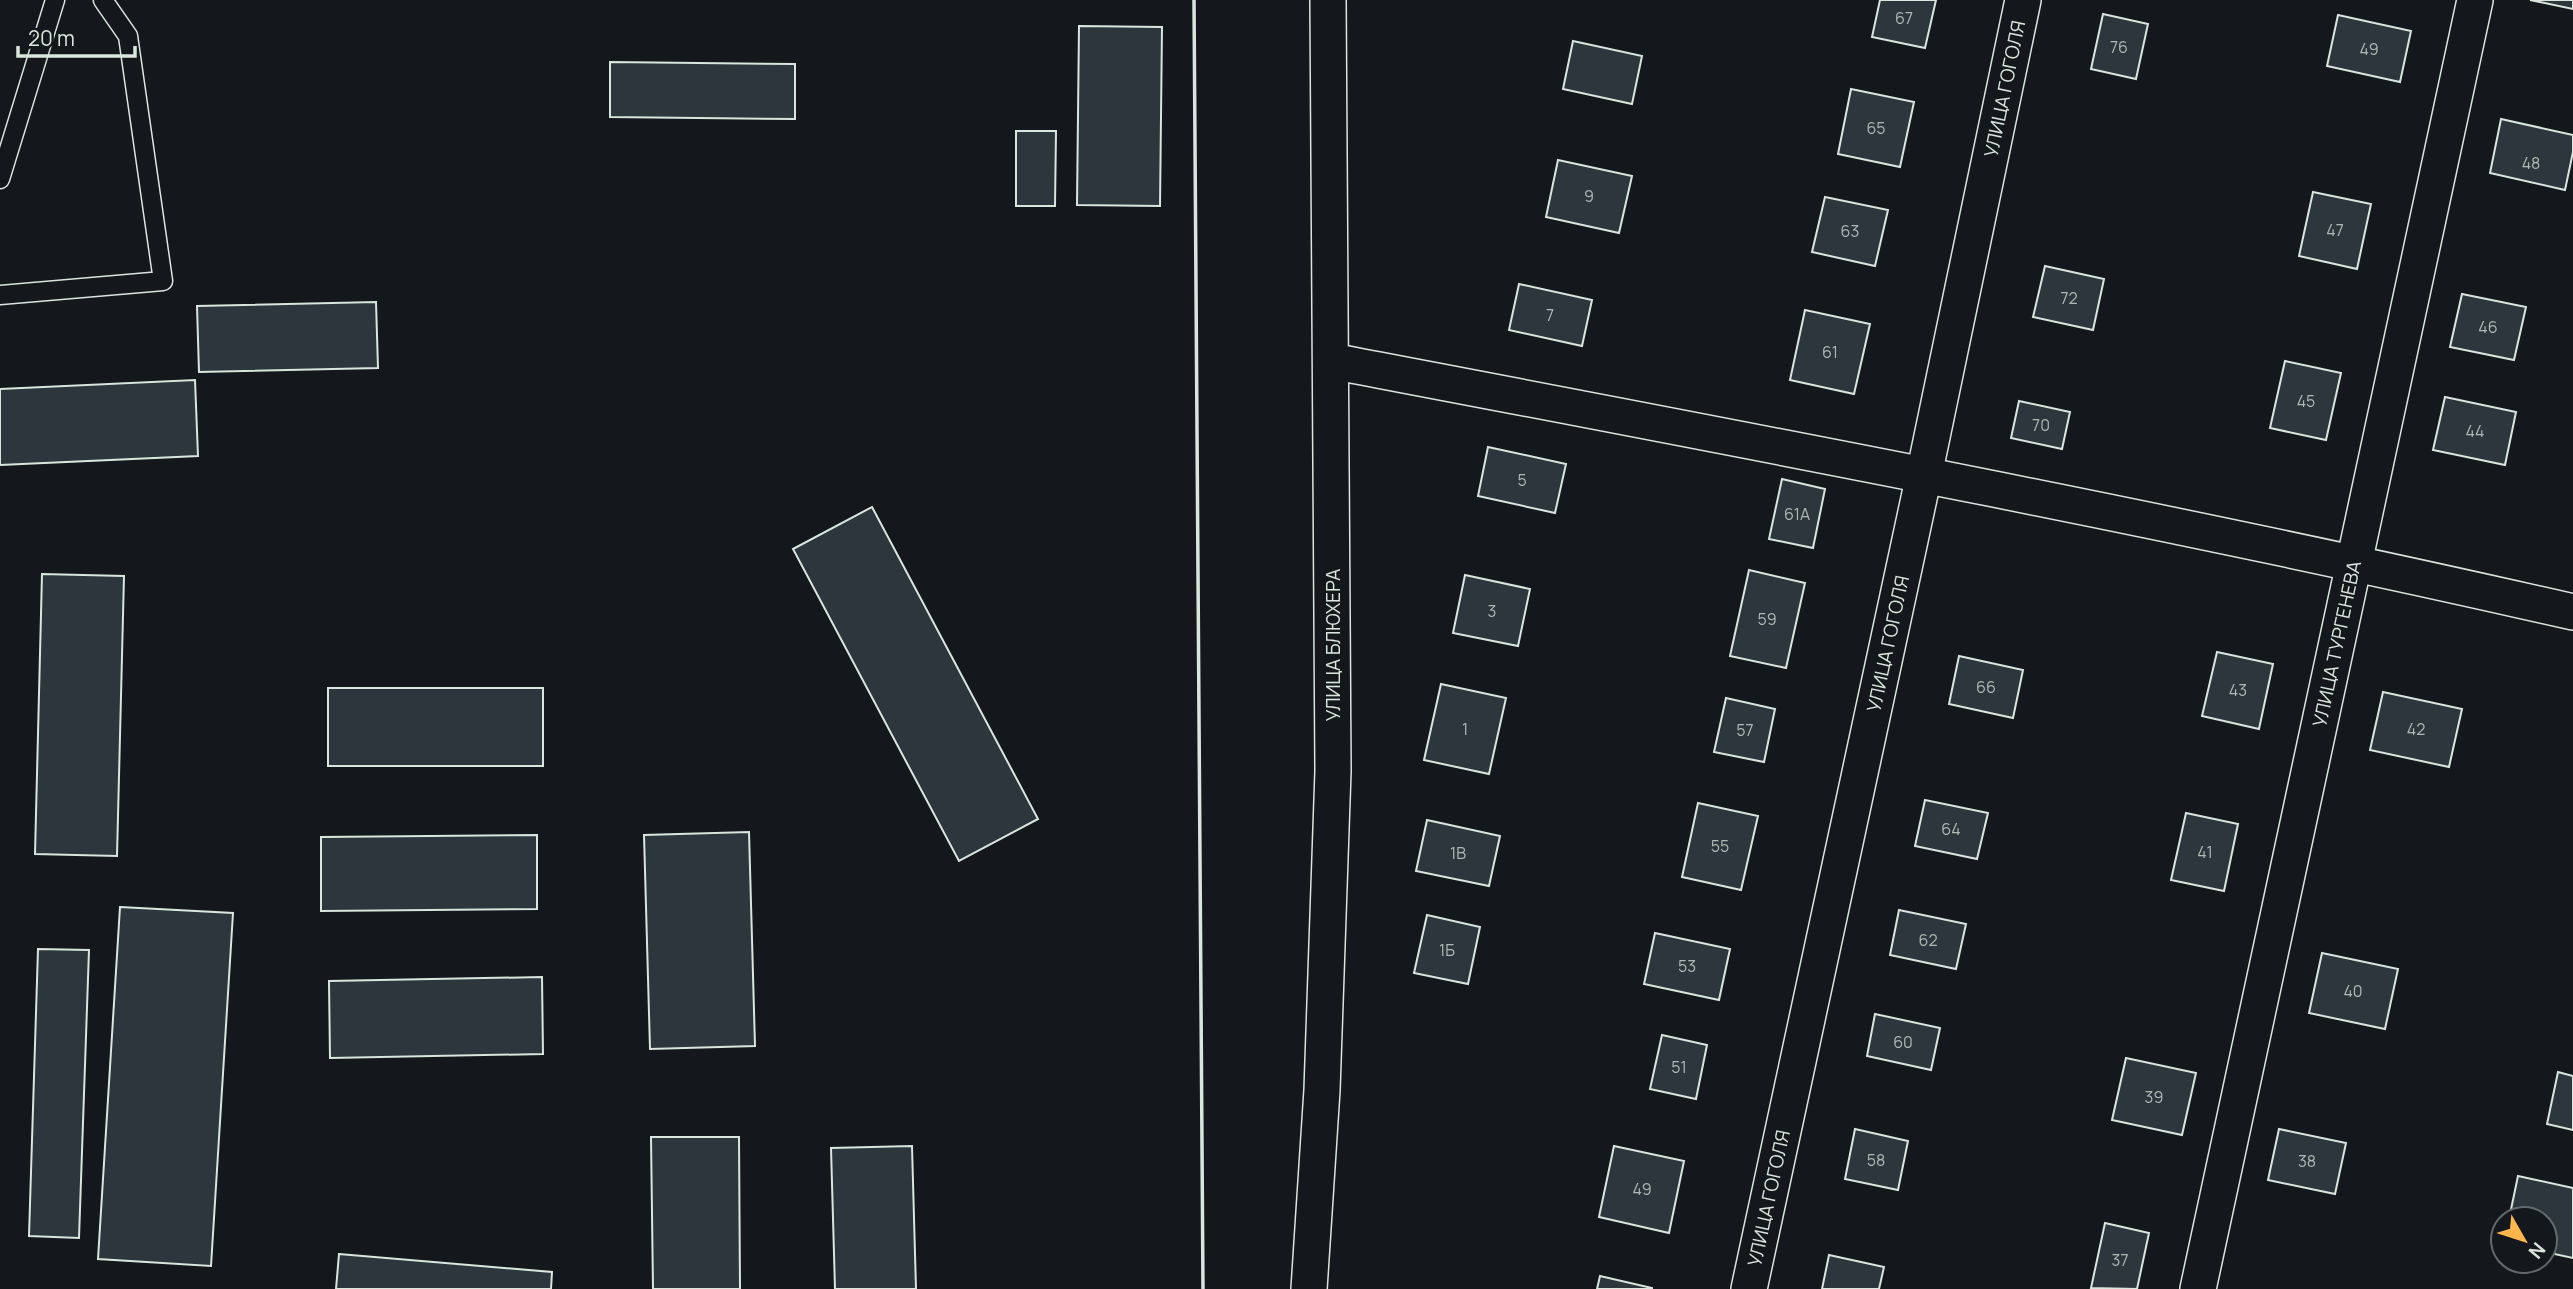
<svg xmlns="http://www.w3.org/2000/svg" width="2573" height="1289" viewBox="0 0 2573 1289" font-family="Manrope,sans-serif">
<rect width="100%" height="100%" fill="#14181c"/>
<g fill="#2c363c" stroke="#d8e6dc" stroke-width="2">
<path d="M1880,0H1936L1925,48L1872,37Z"/>
<path d="M2530,0H2573V9Z"/>
<path d="M2103,14L2148,24L2136,79L2091,69Z"/>
<path d="M2338,15L2411,31L2400,82L2327,66Z"/>
<path d="M1079,26L1162,27L1160,206L1077,205Z"/>
<path d="M1573,41L1642,56L1632,104L1563,89Z"/>
<path d="M610,62L795,64V119L610,117Z"/>
<path d="M1851,89L1914,102L1900,167L1838,154Z"/>
<path d="M2501,119L2573,135V152L2565,190L2490,173Z"/>
<path d="M1016,131H1056L1055,206H1016Z"/>
<path d="M1558,160L1632,176L1619,233L1546,217Z"/>
<path d="M2313,192L2371,204L2357,269L2299,256Z"/>
<path d="M1825,197L1888,210L1875,266L1812,252Z"/>
<path d="M2045,266L2104,279L2093,330L2033,317Z"/>
<path d="M1519,284L1592,300L1582,346L1509,330Z"/>
<path d="M2462,294L2526,307L2514,360L2450,347Z"/>
<path d="M376,302L378,368L199,372L197,306Z"/>
<path d="M1805,310L1870,324L1854,394L1790,380Z"/>
<path d="M2285,361L2341,373L2326,440L2270,428Z"/>
<path d="M195,380L198,456L0,465V389Z"/>
<path d="M2445,397L2516,412L2505,465L2433,450Z"/>
<path d="M2019,401L2070,412L2062,449L2011,438Z"/>
<path d="M1488,447L1566,464L1555,513L1478,496Z"/>
<path d="M1782,479L1825,489L1813,548L1769,539Z"/>
<path d="M872,507L1038,819L959,861L793,549Z"/>
<path d="M1749,570L1805,583L1786,668L1730,656Z"/>
<path d="M42,574L124,576L117,856L35,854Z"/>
<path d="M1465,575L1530,589L1518,646L1453,633Z"/>
<path d="M2217,652L2273,664L2259,729L2202,716Z"/>
<path d="M1959,656L2023,670L2013,718L1949,704Z"/>
<path d="M1441,684L1506,698L1489,774L1424,760Z"/>
<rect x="328" y="688" width="215" height="78"/>
<path d="M2383,692L2462,709L2449,767L2370,750Z"/>
<path d="M1726,698L1775,709L1764,762L1714,752Z"/>
<path d="M1925,800L1988,813L1977,859L1915,846Z"/>
<path d="M1698,803L1758,816L1741,890L1682,877Z"/>
<path d="M2186,813L2238,824L2224,891L2171,880Z"/>
<path d="M1427,820L1500,836L1489,886L1416,871Z"/>
<path d="M749,832L755,1046L650,1049L644,835Z"/>
<path d="M537,835V909L321,911V837Z"/>
<path d="M120,907L233,913L211,1266L98,1259Z"/>
<path d="M1899,910L1966,924L1956,969L1890,955Z"/>
<path d="M1427,915L1480,927L1468,984L1414,973Z"/>
<path d="M1655,933L1730,949L1719,1000L1644,984Z"/>
<path d="M38,949L89,950L79,1238L29,1236Z"/>
<path d="M2322,953L2398,969L2385,1029L2309,1013Z"/>
<path d="M542,977L543,1054L330,1058L329,981Z"/>
<path d="M1875,1014L1940,1028L1931,1070L1867,1056Z"/>
<path d="M1662,1035L1707,1045L1696,1099L1650,1089Z"/>
<path d="M2126,1058L2196,1073L2182,1135L2112,1120Z"/>
<path d="M2558,1072L2573,1076V1130L2547,1124Z"/>
<path d="M1855,1129L1908,1141L1898,1190L1845,1179Z"/>
<path d="M2279,1129L2346,1143L2335,1194L2268,1180Z"/>
<path d="M651,1137H739L740,1289H653Z"/>
<path d="M912,1146L916,1289H835L831,1148Z"/>
<path d="M1614,1146L1684,1161L1669,1233L1599,1217Z"/>
<path d="M2518,1176L2573,1188V1258L2545,1252V1219H2509Z"/>
<path d="M2105,1223L2149,1233L2137,1289L2091,1288Z"/>
<path d="M339,1254L552,1272L551,1289H336Z"/>
<path d="M1829,1255L1884,1267L1879,1289H1822Z"/>
<path d="M1600,1276L1652,1288V1289H1597Z"/>
</g>
<g fill="none" stroke-linecap="round" stroke-linejoin="round">
<g stroke="#d8e6dc" stroke-width="21">
<g id="lane">
<path d="M0,179L55,0"/>
<path d="M0,295L163,281L128,36L103,0"/>
</g>
</g>
<g stroke="#d8e6dc" stroke-width="38">
<g id="street">
<path d="M1331,361C1746,440 2161,518 2573,612"/>
<path d="M1309,1289L1322,1090L1333,771L1328,0"/>
<path id="s1" d="M1749,1289L1924,475L2023,0"/>
<path id="s2" d="M2198,1289L2475,0"/>
</g>
</g>
<use href="#lane" stroke="#14181c" stroke-width="18"/>
<use href="#street" stroke="#14181c" stroke-width="35"/>
<path stroke="#d8e6dc" stroke-width="3.5" d="M1194,0L1203,1289"/>
</g>
<g text-anchor="middle" stroke-width="5" stroke-linejoin="round" paint-order="stroke">
<g font-size="16" fill="#adbab4">
<text x="1904" y="24">67</text>
<text x="2119" y="53">76</text>
<text x="2369" y="55">49</text>
<text x="1876" y="134">65</text>
<text x="2531" y="169">48</text>
<text x="1589" y="202">9</text>
<text x="2335" y="236">47</text>
<text x="1850" y="237">63</text>
<text x="2069" y="304">72</text>
<text x="1550" y="321">7</text>
<text x="2488" y="333">46</text>
<text x="1830" y="358">61</text>
<text x="2306" y="407">45</text>
<text x="2041" y="431">70</text>
<text x="2475" y="437">44</text>
<text x="1522" y="486">5</text>
<text x="1797" y="520">61А</text>
<text x="1492" y="617">3</text>
<text x="1767" y="625">59</text>
<text x="1986" y="693">66</text>
<text x="2238" y="696">43</text>
<text x="1465" y="735">1</text>
<text x="2416" y="735">42</text>
<text x="1745" y="736">57</text>
<text x="1951" y="835">64</text>
<text x="1720" y="852">55</text>
<text x="2205" y="858">41</text>
<text x="1458" y="859">1В</text>
<text x="1928" y="946">62</text>
<text x="1447" y="956">1Б</text>
<text x="1687" y="972">53</text>
<text x="2353" y="997">40</text>
<text x="1903" y="1048">60</text>
<text x="1679" y="1073">51</text>
<text x="2154" y="1103">39</text>
<text x="1876" y="1166">58</text>
<text x="2307" y="1167">38</text>
<text x="1642" y="1195">49</text>
<text x="2120" y="1266">37</text>
</g>
<g font-size="19" fill="#d8e6dc" stroke="#14181c">
<text dy="7" stroke="none"><textPath href="#s1" startOffset="1227">УЛИЦА ГОГОЛЯ</textPath></text>
<text dy="7" stroke="none"><textPath href="#s2" startOffset="660">УЛИЦА ТУРГЕНЕВА</textPath></text>
<text transform="translate(1333 645) rotate(-90)" y="7">УЛИЦА БЛЮХЕРА</text>
<text dy="7" stroke="none"><textPath href="#s1" startOffset="660">УЛИЦА ГОГОЛЯ</textPath></text>
<text dy="7" stroke="none"><textPath href="#s1" startOffset="93">УЛИЦА ГОГОЛЯ</textPath></text>
</g>
</g>
<g transform="translate(2524 1240) rotate(129)"><circle r="33" fill="#14181c" stroke="#626a69" stroke-width="2"/>
<path d="M0-5L12 26L0 18L-12 26Z" fill="#ffb74d"/>
<text y="-10" font-size="19" font-weight="bold" text-anchor="middle" fill="#d8e6dc">N</text>
</g>
<path d="M18 46v10h117v-10" fill="none" stroke="#d8e6dc" stroke-width="3.5"/>
<text x="28" y="46" font-size="21" fill="#d8e6dc" stroke="#14181c" stroke-width="5" paint-order="stroke">20 m</text>
</svg>
